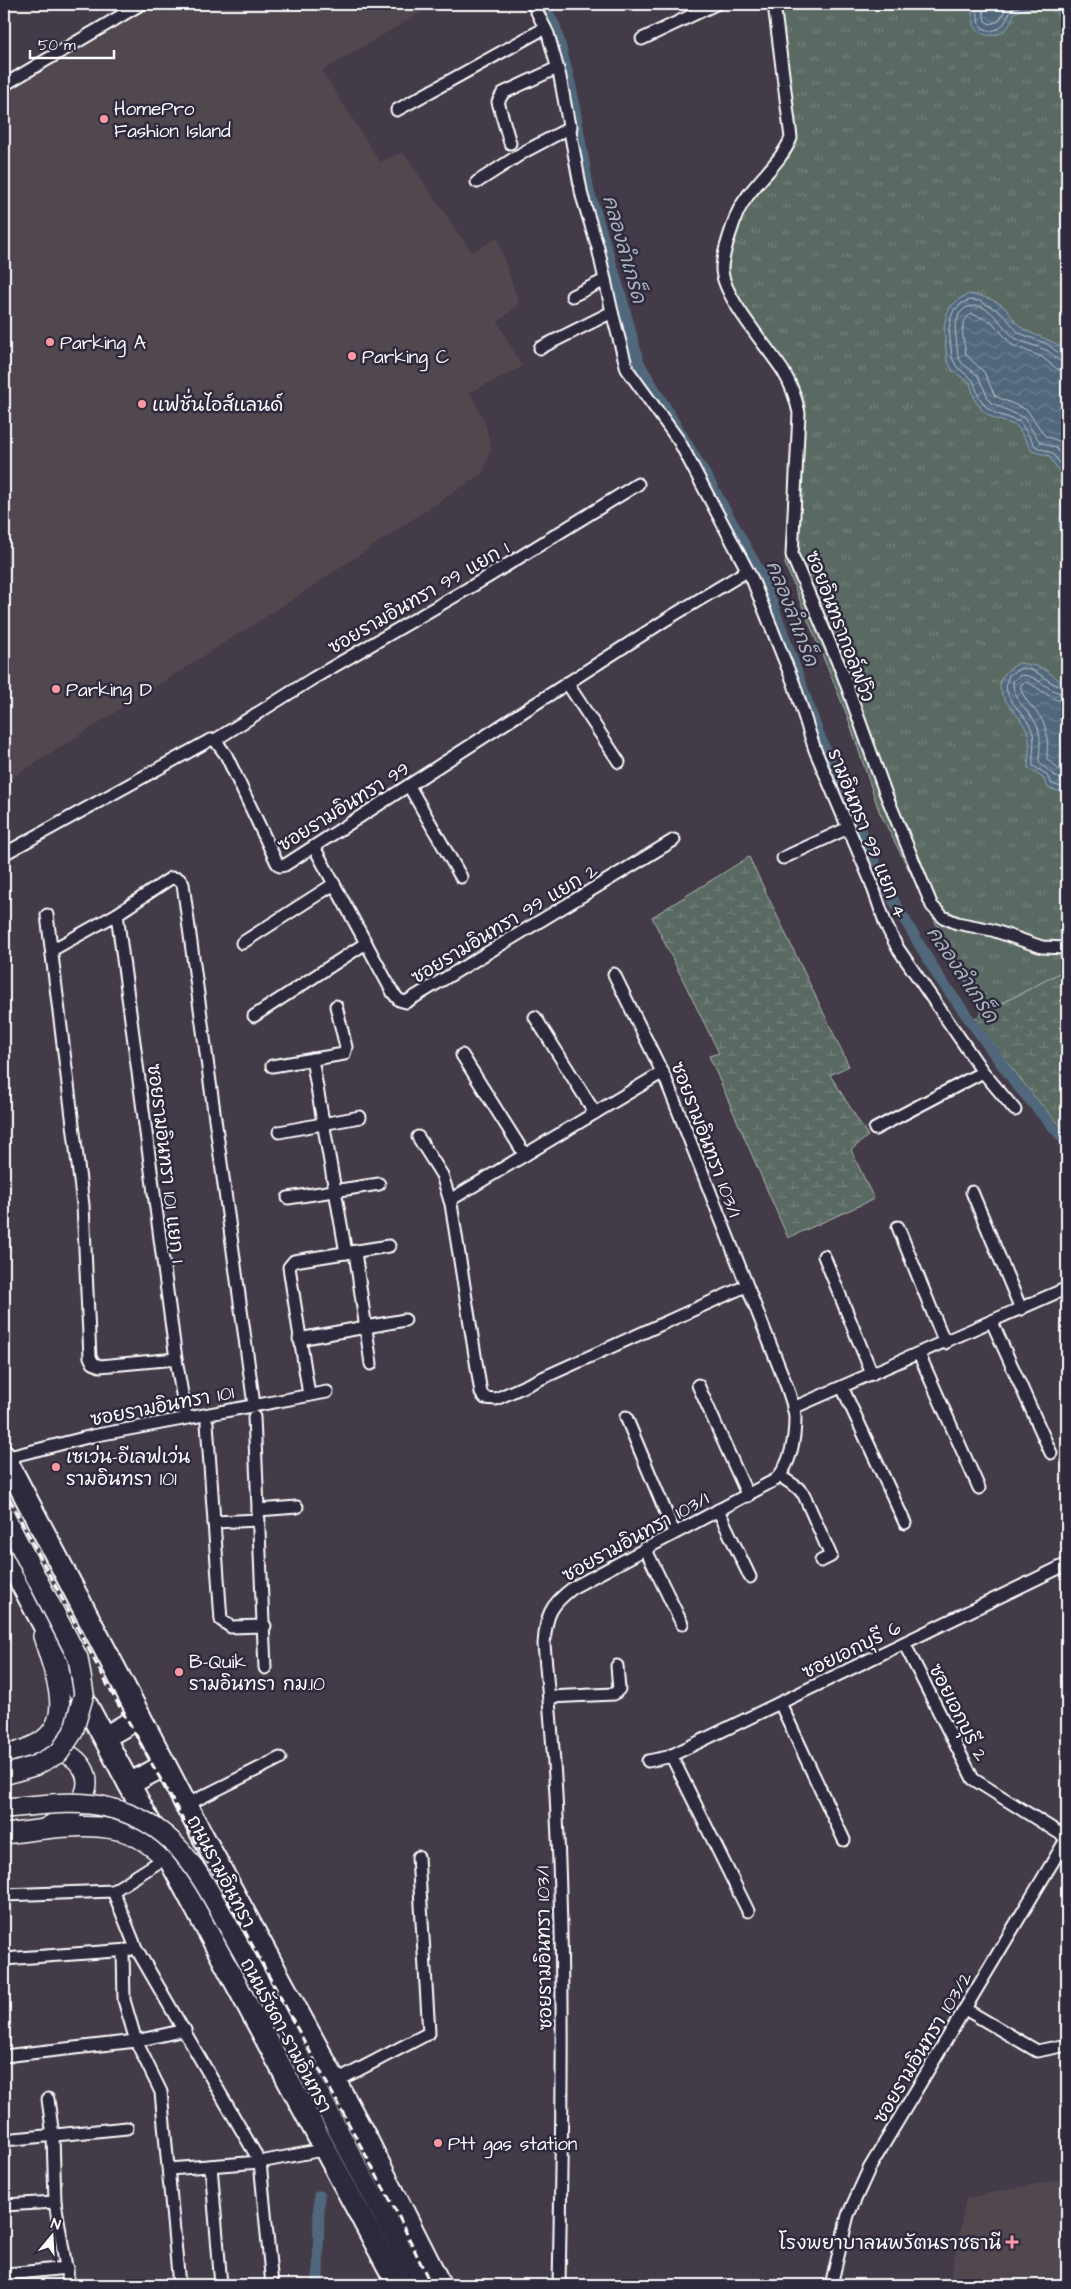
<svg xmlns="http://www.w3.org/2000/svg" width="1071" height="2289" viewBox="0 0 1071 2289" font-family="'Architects Daughter','Playpen Sans Thai',sans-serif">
<defs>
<pattern id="grass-tufts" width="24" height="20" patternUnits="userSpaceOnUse" patternTransform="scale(1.25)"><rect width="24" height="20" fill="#5a6b62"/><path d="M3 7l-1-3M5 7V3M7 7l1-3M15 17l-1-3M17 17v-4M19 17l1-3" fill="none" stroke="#73817a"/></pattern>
<pattern id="wetland-marsh" width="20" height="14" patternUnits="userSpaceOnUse" patternTransform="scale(1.25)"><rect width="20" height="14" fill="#5a6b62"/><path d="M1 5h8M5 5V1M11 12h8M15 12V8" fill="none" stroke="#73817a"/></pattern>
<pattern id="water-waves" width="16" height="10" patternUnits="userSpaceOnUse" patternTransform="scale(1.25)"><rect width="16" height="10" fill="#51687c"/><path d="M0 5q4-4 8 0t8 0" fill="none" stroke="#6b7f90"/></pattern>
</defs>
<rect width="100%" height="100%" fill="#433b48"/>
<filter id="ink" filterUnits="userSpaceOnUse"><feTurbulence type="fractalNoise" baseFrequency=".02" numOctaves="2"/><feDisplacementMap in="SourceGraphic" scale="10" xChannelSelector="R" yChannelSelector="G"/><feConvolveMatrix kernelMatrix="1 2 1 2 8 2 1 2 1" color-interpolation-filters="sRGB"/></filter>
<g filter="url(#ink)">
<g fill="#51474f">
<path d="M147,4H435L322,71L380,162L403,152L472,253L497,237L519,304L498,322L522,367L470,392L485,422L491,447L484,472L281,607L4,783V88Z"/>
<path d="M1067,2178V2285H949L966,2198Z"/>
</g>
<path fill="url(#grass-tufts)" stroke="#acb5b0" d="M780,4H1067V969L982,1014L879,811L847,715L785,564L805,419V403L797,382L729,286C725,253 743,202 767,178C786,158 793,162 797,131Z"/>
<g fill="url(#wetland-marsh)" stroke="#acb5b0">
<path d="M749,857L849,1066L830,1075L868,1136L851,1150L874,1199L788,1238L709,1056L719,1053L652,917Z"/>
<path d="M1067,969V1133L1033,1095L973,1019Z"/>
</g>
<g fill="url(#water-waves)" stroke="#97a4b0">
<path d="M971,4H1067V27L1051,8C1038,7 1027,7 1014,13C1012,18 1011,24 1007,28C999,38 979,39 974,24C972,18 972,10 971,4Z"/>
<path d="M969,294C982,296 996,299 1006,309C1011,315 1014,322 1021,327C1036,339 1057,337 1067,356V548L1059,526L1064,491L1061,474L1049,456L1032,451L1017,426L993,418L982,410L975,400L970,383L953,371L947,360L944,328L946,316L950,307L959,299Z"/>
<path d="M1019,663C1027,664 1035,665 1043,669C1053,673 1056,681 1067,683V794L1048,788L1043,778L1028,768C1028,757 1031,743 1028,733C1018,707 976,687 1019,663Z"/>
</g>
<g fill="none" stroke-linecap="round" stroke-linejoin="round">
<g stroke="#b9c3cb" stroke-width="1">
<path d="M976,4L979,24L983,28L990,31L998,29L1004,24L1011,10L1023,4"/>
<path d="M982,4L985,21L990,24L999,21L1008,4"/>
<path d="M1067,357L1063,356L1047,344L1019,333L1002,313L980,301L970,300L962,303L954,310L951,317L949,329L952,358L957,367L973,380L979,397L985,406L995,413L1020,422L1036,447L1052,453L1066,471L1067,478"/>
<path d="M1067,363C1058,363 1055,356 1048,351C1038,346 1025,344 1015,338C1000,327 990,298 965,308L959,314L955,328L958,356L962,363L978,376L990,402L1024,418L1040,442L1056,448L1067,463"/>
<path d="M1067,371L1057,369L1042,357L1012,345L992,322L972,314C957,321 964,341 966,355L984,372L995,396L1027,410L1045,436L1059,441L1067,450"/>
<path d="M1067,688C1048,687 1044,670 1021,668L1009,675C998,699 1024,709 1032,730C1036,742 1032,754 1033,766L1046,774L1052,784L1067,789"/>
<path d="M1067,694C1048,694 1040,675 1021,675L1013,681C1012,702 1031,710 1038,728C1042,740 1039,751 1039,763C1049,770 1056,779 1067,782"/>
<path d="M1067,702C1049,701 1042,688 1026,682L1021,684C1019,698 1039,711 1044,724C1049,736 1047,747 1047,759C1054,764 1060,772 1067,775"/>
</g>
<g stroke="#51687c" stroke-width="11">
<path d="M543,4L555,26L571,87L589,192L620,292L639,363L709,481L764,580L819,735L885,886L938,976L1017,1085L1067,1143"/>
<path d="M318,2285L319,2196"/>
</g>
<g stroke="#fff" stroke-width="15">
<g id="street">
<path d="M533,4L548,34L560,77L582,196L598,248L612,312L627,369L679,441L752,579L794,684L815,750L870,879L886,925L897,947L983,1072L1015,1110"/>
<path d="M774,4L791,138C780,166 745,189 735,219C730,234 723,252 722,267C720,294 768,347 783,371C791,384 796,398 799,413L792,555L842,672L885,792L932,906L943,917L957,923L992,930L1042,947L1067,948"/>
<path d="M642,39L716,4"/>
<path d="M4,85L141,4"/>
<path d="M397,110L545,28"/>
<path d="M510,143L498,102L503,93L557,68"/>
<path d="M477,182L524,152L571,127"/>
<path d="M572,296L605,280"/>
<path d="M540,348L612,312"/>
<path d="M567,683L619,762"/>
<path d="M215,740L312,679L486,578L638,484"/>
<path d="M409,786L461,877"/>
<path d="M314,847L393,993L399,1000L406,1002L674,840"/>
<path d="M4,854L210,740H215L226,755L277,863L280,866L285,865L667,619L747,571"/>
<path d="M783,858L848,828"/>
<path d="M117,914L176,1359L186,1417"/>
<path d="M47,915L83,1205L90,1357L93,1363L100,1366L176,1359"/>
<path d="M242,943L334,884"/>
<path d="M52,950L117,914L171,878L179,879L183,884L254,1405"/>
<path d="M254,1016L366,943"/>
<path d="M535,1017L595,1113"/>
<path d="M462,1055L525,1155"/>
<path d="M312,1059L346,1253"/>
<path d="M272,1066L344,1054L346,1047L336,1006"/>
<path d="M875,1129L983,1072"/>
<path d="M279,1132L360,1117"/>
<path d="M418,1137L442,1175L451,1204L481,1393L485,1398L496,1399L746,1286"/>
<path d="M972,1192L1021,1309"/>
<path d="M288,1198L379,1184"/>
<path d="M450,1200L663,1072"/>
<path d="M898,1227L945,1343"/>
<path d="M355,1252L371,1364"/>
<path d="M824,1256L872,1374"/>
<path d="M992,1322L1051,1453"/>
<path d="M299,1339L405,1320"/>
<path d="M919,1354L979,1488"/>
<path d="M698,1385L748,1496"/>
<path d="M842,1387L905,1523"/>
<path d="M309,1395L289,1267L294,1261L389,1246"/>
<path d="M793,1408L1067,1288"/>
<path d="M254,1417L265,1668"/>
<path d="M626,1417L674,1532"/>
<path d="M207,1423L221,1620L231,1627L265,1626"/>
<path d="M5,1458L92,1436L327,1392"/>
<path d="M780,1476L798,1488L804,1495L831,1556L821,1561"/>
<path d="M258,1510L297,1507"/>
<path d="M718,1510L750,1577"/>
<path d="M214,1522L259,1520"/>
<path d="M645,1548L682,1624"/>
<path d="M549,1697L614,1694L619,1689L617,1666"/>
<path d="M780,1703L844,1840"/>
<path d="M671,1755L748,1911"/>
<path d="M648,1761L668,1757L1067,1564"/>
<path d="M186,1805L280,1758"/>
<path d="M113,1891L136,1948L260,2162L272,2285"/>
<path d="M4,1895L113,1891L165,1858"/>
<path d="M123,1951L124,2000L136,2041L161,2092L179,2285"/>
<path d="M4,1959L129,1950"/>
<path d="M965,2009L1037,2051L1067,2045"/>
<path d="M4,2056L136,2041L185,2030"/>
<path d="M335,2082L429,2033L418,1857"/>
<path d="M48,2099L53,2136L55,2202L69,2285"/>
<path d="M4,2140L127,2128"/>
<path d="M211,2166L221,2285"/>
<path d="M169,2169L260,2162L327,2149"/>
<path d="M4,2205L55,2202"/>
<path d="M8,2274L67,2268"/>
<path d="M559,2285C562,2129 565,1973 557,1817C555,1759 549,1702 544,1644C546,1615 550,1605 574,1587L775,1480C791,1466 795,1438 795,1418C795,1408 790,1397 787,1387L666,1080L614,974"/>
<path d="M831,2285L848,2215L869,2169L1067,1838L973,1779L904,1643"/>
</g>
</g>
<g stroke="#fff" stroke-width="22">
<g id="primary">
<path d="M4,1755C82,1740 61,1693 43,1636"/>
<path d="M44,1829C54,1823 66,1817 74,1809C103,1780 79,1751 45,1747"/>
<path d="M4,1834C42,1830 97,1819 133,1835C146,1841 159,1852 170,1862"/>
<path d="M284,2028L420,2285"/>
</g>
</g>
<g stroke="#fff" stroke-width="25">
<g id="highway">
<path d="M4,1456L186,1805L368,2142L440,2285"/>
<path d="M4,1551L398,2285"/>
<path d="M105,1737L140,1717"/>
<path d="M129,1784L165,1765"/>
</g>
</g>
<use href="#street" stroke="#2f2a3d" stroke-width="11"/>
<use href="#primary" stroke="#2f2a3d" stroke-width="19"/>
<use href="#highway" stroke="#2f2a3d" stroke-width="21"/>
<path stroke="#fff" stroke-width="3" stroke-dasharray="8 4" stroke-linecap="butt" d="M4,1488L109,1688L208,1863L398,2215L431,2285"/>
<g stroke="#fff" stroke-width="22" stroke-linecap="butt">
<g id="primary-bridge">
<path d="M4,1515L78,1658L84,1694L73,1732L59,1753L34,1766L4,1775"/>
<path d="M4,1808C36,1806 74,1799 106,1807C176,1822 200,1874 231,1931C249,1963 266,1995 284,2028"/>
</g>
</g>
<use href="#primary-bridge" stroke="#2f2a3d" stroke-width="19"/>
</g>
</g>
<g fill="#ff9aa2" stroke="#2f2a3d" stroke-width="2">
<circle cx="104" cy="119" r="5"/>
<circle cx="50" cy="342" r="5"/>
<circle cx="352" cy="356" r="5"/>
<circle cx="142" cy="404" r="5"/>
<circle cx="56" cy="689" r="5"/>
<circle cx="56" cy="1467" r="5"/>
<circle cx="179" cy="1672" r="5"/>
<circle cx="438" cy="2143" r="5"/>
<path d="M1009.5 2234.5h5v5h5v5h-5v5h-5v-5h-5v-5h5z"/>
</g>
<g text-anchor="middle" stroke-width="5" stroke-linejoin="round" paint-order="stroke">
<g font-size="19" fill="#fff" stroke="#2f2a3d" text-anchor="start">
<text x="114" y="115">HomePro<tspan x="114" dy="22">Fashion Island</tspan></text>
<text x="60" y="349">Parking A</text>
<text x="362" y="363">Parking C</text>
<text x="152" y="411">แฟชั่นไอส์แลนด์</text>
<text x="66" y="696">Parking D</text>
<text x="66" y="1463">เซเว่น-อีเลฟเว่น<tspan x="66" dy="22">รามอินทรา 101</tspan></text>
<text x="189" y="1668">B-Quik<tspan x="189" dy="22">รามอินทรา กม.10</tspan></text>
<text x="448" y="2150">Ptt gas station</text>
<text x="1001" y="2249" text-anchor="end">โรงพยาบาลนพรัตนราชธานี</text>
</g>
<g font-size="19" fill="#fff" stroke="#2f2a3d">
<text transform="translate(418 597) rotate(-30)" y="7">ซอยรามอินทรา 99 แยก 1</text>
<text transform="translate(841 626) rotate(69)" y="7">ซอยอินทรากอล์ฟวิว</text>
<text transform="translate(343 806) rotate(-32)" y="7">ซอยรามอินทรา 99</text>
<text transform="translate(868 833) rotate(68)" y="7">รามอินทรา 99 แยก 4</text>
<text transform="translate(504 923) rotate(-31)" y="7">ซอยรามอินทรา 99 แยก 2</text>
<text transform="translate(707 1139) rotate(69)" y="7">ซอยรามอินทรา 103/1</text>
<text transform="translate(167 1163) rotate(83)" y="7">ซอยรามอินทรา 101 แยก 1</text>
<text transform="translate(162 1405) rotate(-11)" y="7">ซอยรามอินทรา 101</text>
<text transform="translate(635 1536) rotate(-29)" y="7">ซอยรามอินทรา 103/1</text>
<text transform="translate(851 1649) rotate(-26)" y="7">ซอยเอกบุรี 6</text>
<text transform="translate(959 1712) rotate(63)" y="7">ซอยเอกบุรี 2</text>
<text transform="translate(222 1871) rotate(62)" y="7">ถนนรามอินทรา</text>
<text transform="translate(543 1948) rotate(-91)" y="7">ซอยรามอินทรา 103/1</text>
<text transform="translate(287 2035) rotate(62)" y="7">ถนนรัชดา-รามอินทรา</text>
<text transform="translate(922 2047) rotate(-59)" y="7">ซอยรามอินทรา 103/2</text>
</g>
<g font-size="20" font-style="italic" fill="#a8b4be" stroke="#2f2a3d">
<text transform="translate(625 249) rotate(74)" y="7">คลองลำเกร็ด</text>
<text transform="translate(793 613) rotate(69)" y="7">คลองลำเกร็ด</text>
<text transform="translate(963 974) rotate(56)" y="7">คลองลำเกร็ด</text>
</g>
</g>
<rect width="1071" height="2289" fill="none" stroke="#2f2a3d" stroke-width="20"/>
<rect x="10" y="10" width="1051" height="2269" fill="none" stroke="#fff" stroke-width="2" filter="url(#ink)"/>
<g transform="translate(52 2236) rotate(18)" stroke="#2f2a3d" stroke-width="4" paint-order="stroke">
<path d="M0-4L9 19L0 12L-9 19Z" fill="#ffffff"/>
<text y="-8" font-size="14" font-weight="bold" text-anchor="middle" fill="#ffffff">N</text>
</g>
<path d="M30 50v8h84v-8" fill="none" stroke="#ffffff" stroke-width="2.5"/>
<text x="38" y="50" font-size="15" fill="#ffffff" stroke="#2f2a3d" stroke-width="4" paint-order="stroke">50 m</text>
</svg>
